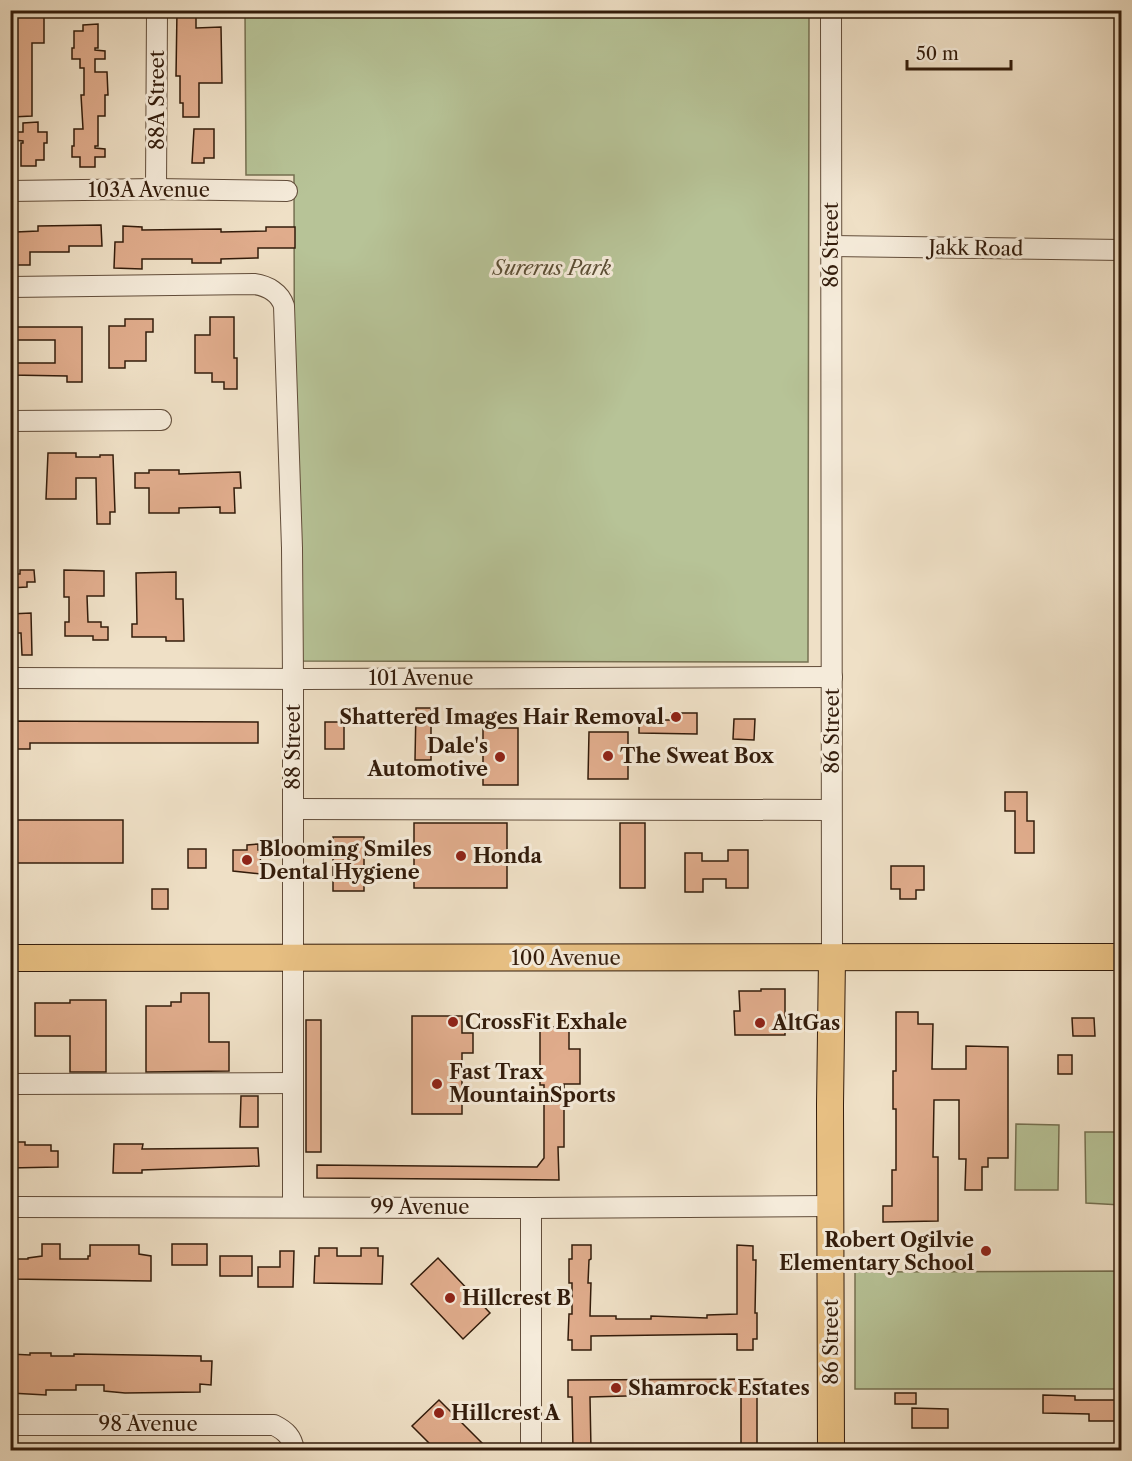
<svg xmlns="http://www.w3.org/2000/svg" width="1132" height="1461" viewBox="0 0 1132 1461" font-family="'Libre Caslon Text',serif">
<rect width="100%" height="100%" fill="#efe0c6"/>
<filter id="stains"><feTurbulence type="fractalNoise" baseFrequency=".00333" numOctaves="4"/><feColorMatrix values="0 0 0 0 .2 0 0 0 0 .09 0 0 0 0 .02 0 0 0 .5 -.17"/></filter>
<radialGradient id="worn" r=".72"><stop offset=".6" stop-color="#630" stop-opacity="0"/><stop offset="1" stop-color="#630" stop-opacity=".3"/></radialGradient>
<g fill="#b7c397" stroke="#757051" stroke-width="1.5">
<path d="M245,11H809L808,662L295,661L294,175H246Z"/>
<path d="M1016,1124L1059,1125L1058,1190H1015Z"/>
<path d="M1085,1132H1121V1205L1086,1203Z"/>
<path d="M1121,1271V1389H855V1272Z"/>
</g>
<g fill="#e0ac8c" stroke="#331c0b" stroke-width="1.5">
<path d="M12,10H44V43H32V116L12,117L13,54H15Z"/>
<path d="M177,10H196V28L221,27L222,83H199V117H183V103H180V76H176Z"/>
<path d="M98,24V48H95V50L105,51V59H95V72H107L108,95H105V116H98V146H95V148L105,149V157H95V167H80V157H72V146H74V129H83L81,95H84V68H80V59H72V48H74V31H83V25Z"/>
<path d="M38,122V132H47V143H44V160H36V166H21V143H23V141L13,140L14,132H23V123Z"/>
<path d="M194,129H214V158H204V163H192Z"/>
<path d="M101,225L102,246H69V252H30V265H11L10,234H16V232L38,231V226Z"/>
<path d="M123,226L142,227V230L221,229V232L266,231V227H295V248H258V258L221,259V263H192V259H142V269L114,268L115,242H123Z"/>
<path d="M210,317H234V358H237V389H224V382H212V373H195V335H210Z"/>
<path d="M125,319H153V332H146V361H125V368H109V326H125Z"/>
<path d="M16,327H82V382H67V376L10,375V363H55V340H16Z"/>
<path d="M48,453H76V457H100V455H113L115,512H110V524H97L96,478H76V499H46Z"/>
<path d="M149,470H179V474L240,472L241,488H234L235,513H220V507L179,508V513H149V488H135V473H149Z"/>
<path d="M20,570H34L35,582H27V587L10,588V574H20Z"/>
<path d="M64,570L104,571V596H87L88,622H101V627H108V640H93V636H65V622H69V597H64Z"/>
<path d="M176,572V599H183L184,641H166V637H132V624H137L136,573Z"/>
<path d="M31,613L32,655H22L21,633H10V614Z"/>
<path d="M416,708H431V760H415Z"/>
<path d="M671,713H697V734L639,733V720H671Z"/>
<path d="M734,719H755L754,740L733,739Z"/>
<path d="M10,721L258,722V743H30V749H10Z"/>
<rect x="325" y="722" width="19" height="27"/>
<rect x="483" y="728" width="35" height="57"/>
<path d="M589,732H628V779H588Z"/>
<path d="M1005,792H1027V821H1034V853H1015V811H1005Z"/>
<rect x="10" y="820" width="113" height="43"/>
<rect x="414" y="823" width="93" height="65"/>
<rect x="620" y="823" width="25" height="65"/>
<rect x="333" y="837" width="31" height="54"/>
<path d="M258,844V850H260L261,874L233,871V850H247V845Z"/>
<rect x="188" y="849" width="18" height="19"/>
<path d="M728,850H748V888H726V879H703V892H685V853H702V861H728Z"/>
<path d="M891,866H924V890H916V899H900V889H891Z"/>
<rect x="152" y="889" width="16" height="20"/>
<path d="M761,989H785V1035H735L734,1011H740L739,991H761Z"/>
<path d="M181,993H209V1042H229V1071L146,1072V1006H171V1002H181Z"/>
<path d="M70,1000H106V1072H70V1036H35V1003H70Z"/>
<path d="M896,1012H918V1024H933L932,1069H966V1046L1008,1047V1158H988V1167H982V1190H965L966,1159H959V1100H934L933,1157H938V1221L883,1222V1206H892V1170H896V1109H893V1071H896Z"/>
<path d="M412,1016H462V1033H473V1053H462V1114H412Z"/>
<path d="M1072,1018H1094L1095,1036H1073Z"/>
<rect x="306" y="1020" width="15" height="132"/>
<path d="M540,1027H569V1049H580V1084H564V1147H558L559,1180L317,1178V1165L537,1167L544,1158V1085H540Z"/>
<rect x="1058" y="1055" width="14" height="19"/>
<path d="M241,1096H258V1127H240Z"/>
<path d="M12,1142H25V1145H51V1151H58V1167L10,1168Z"/>
<path d="M114,1144H143L142,1149L258,1148L259,1166L142,1170V1173H113Z"/>
<path d="M42,1244H60V1259H88V1256H90V1245H139V1254L151,1256V1281L10,1279V1259H28V1258L42,1256Z"/>
<rect x="172" y="1244" width="35" height="21"/>
<path d="M572,1245H591V1259L589,1260L588,1283H591L590,1316H616V1319H651V1316L707,1318V1315L737,1314V1245L753,1246V1260H756L755,1313H757V1339H753V1350H737V1334L591,1336V1350H572V1340H568L569,1314H572V1283H569V1259H572Z"/>
<path d="M319,1248H337V1256H361V1248H378V1256H383L382,1284L314,1283L315,1256H319Z"/>
<path d="M280,1251H294L293,1287H258V1267H280Z"/>
<rect x="220" y="1256" width="32" height="20"/>
<path d="M438,1258L490,1313L463,1339L411,1284Z"/>
<path d="M30,1353H51V1356H74V1354L201,1356V1361H212L211,1385L200,1384V1392L125,1393L104,1391V1385H76V1390H46V1395L10,1393V1354L30,1355Z"/>
<path d="M764,1379V1395H757V1450H741V1395H663L590,1397L591,1450H573L572,1397H568V1380Z"/>
<rect x="895" y="1393" width="21" height="11"/>
<path d="M1043,1395L1075,1396V1400H1122V1421H1089V1414L1043,1413Z"/>
<path d="M439,1400L489,1450H436L412,1426Z"/>
<path d="M912,1408L948,1409V1428H912Z"/>
</g>
<g fill="none" stroke-linecap="round" stroke-linejoin="round">
<g stroke="#624d3a" stroke-width="22">
<g id="minor">
<path d="M831,10L832,958"/>
<path d="M156,189L157,10"/>
<path d="M10,191L156,189L287,191"/>
<path d="M831,246L1122,250"/>
<path d="M10,287L254,284C268,286 280,293 284,306L292,548L293,679V1207"/>
<path d="M10,421L161,420"/>
<path d="M10,678L303,679L832,677"/>
<path d="M293,809L831,810"/>
<path d="M10,1084L292,1083"/>
<path d="M10,1207L531,1208L830,1206"/>
<path d="M531,1208V1450"/>
<path d="M10,1425H274C286,1431 292,1437 294,1450"/>
</g>
</g>
<g stroke="#331c0b" stroke-width="28">
<g id="major">
<path d="M10,958L1122,957"/>
<path d="M831,1450L830,1105L832,958"/>
</g>
</g>
<use href="#minor" stroke="#f5ebda" stroke-width="20"/>
<use href="#major" stroke="#e8c083" stroke-width="26"/>
</g>
<g fill="#8f2418" stroke="#f5ebda" stroke-width="2">
<circle cx="676" cy="717" r="6"/>
<circle cx="608" cy="756" r="6"/>
<circle cx="500" cy="757" r="6"/>
<circle cx="461" cy="856" r="6"/>
<circle cx="247" cy="860" r="6"/>
<circle cx="453" cy="1022" r="6"/>
<circle cx="760" cy="1023" r="6"/>
<circle cx="437" cy="1084" r="6"/>
<circle cx="986" cy="1251" r="6"/>
<circle cx="450" cy="1298" r="6"/>
<circle cx="616" cy="1388" r="6"/>
<circle cx="439" cy="1413" r="6"/>
</g>
<g text-anchor="middle" stroke-width="6" stroke-linejoin="round" paint-order="stroke">
<g font-size="20" fill="#331c0b" stroke="#f5ebda">
<text transform="translate(157 100) rotate(-90)" y="7">88A Street</text>
<text x="149" y="197">103A Avenue</text>
<text transform="translate(831 245) rotate(-90)" y="7">86 Street</text>
<text transform="translate(976 248) rotate(1)" y="7">Jakk Road</text>
<text x="421" y="685">101 Avenue</text>
<text transform="translate(832 731) rotate(-90)" y="7">86 Street</text>
<text transform="translate(293 747) rotate(-90)" y="7">88 Street</text>
<text x="566" y="965">100 Avenue</text>
<text x="420" y="1214">99 Avenue</text>
<text transform="translate(831 1342) rotate(-90)" y="7">86 Street</text>
<text x="148" y="1431">98 Avenue</text>
</g>
<g font-size="20" font-style="italic" fill="#5b4e35" stroke="#f5ebda">
<text x="552" y="275">Surerus Park</text>
</g>
<g font-size="20" font-weight="bold" fill="#331c0b" stroke="#f5ebda" text-anchor="start">
<text x="664" y="724" text-anchor="end">Shattered Images Hair Removal</text>
<text x="488" y="753" text-anchor="end">Dale's<tspan x="488" dy="23">Automotive</tspan></text>
<text x="620" y="763">The Sweat Box</text>
<text x="259" y="856">Blooming Smiles<tspan x="259" dy="23">Dental Hygiene</tspan></text>
<text x="473" y="863">Honda</text>
<text x="465" y="1029">CrossFit Exhale</text>
<text x="772" y="1030">AltGas</text>
<text x="449" y="1079">Fast Trax<tspan x="449" dy="23">MountainSports</tspan></text>
<text x="974" y="1247" text-anchor="end">Robert Ogilvie<tspan x="974" dy="23">Elementary School</tspan></text>
<text x="462" y="1305">Hillcrest B</text>
<text x="628" y="1395">Shamrock Estates</text>
<text x="451" y="1420">Hillcrest A</text>
</g>
</g>
<rect width="1132" height="1461" fill="none" stroke="#efe0c6" stroke-width="36"/>
<rect x="12" y="12" width="1108" height="1437" fill="none" stroke="#331c0b" stroke-width="3"/>
<rect x="18" y="18" width="1096" height="1425" fill="none" stroke="#331c0b" stroke-width="1.5"/>
<path d="M907 60v9h104v-9" fill="none" stroke="#331c0b" stroke-width="3"/>
<text x="916" y="60" font-size="18" fill="#331c0b" stroke="#f5ebda" stroke-width="4.5" paint-order="stroke">50 m</text>
<rect width="100%" height="100%" filter="url(#stains)"/>
<rect width="100%" height="100%" fill="url(#worn)"/>
</svg>
